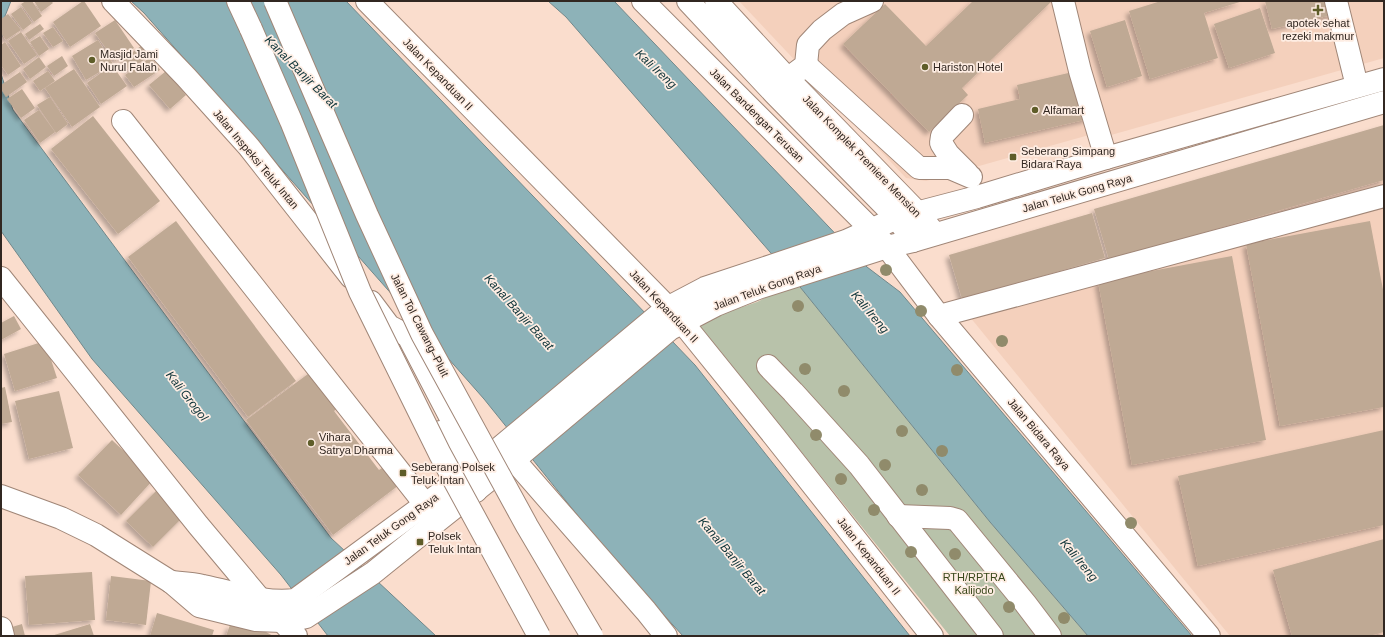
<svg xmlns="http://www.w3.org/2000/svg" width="1385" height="637" viewBox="0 0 1385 637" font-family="Arial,sans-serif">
<defs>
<filter id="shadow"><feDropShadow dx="-3.5" dy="3.5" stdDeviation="2" flood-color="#0004"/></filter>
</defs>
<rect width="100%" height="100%" fill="#faddcd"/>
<g fill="#f4d0bc">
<path d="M739,1H1055L1089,135L926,181L906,178Z"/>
<path d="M1070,1H1384V58L1104,137Z"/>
<path d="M1384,174V636H1230L961,306Z"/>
</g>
<path fill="#b8c2aa" d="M796,282L990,522L1088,636H950L700,326L719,315L757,302Z"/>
<g fill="#8db2b8" stroke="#71888b">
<path d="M1,1H11L5,16L1,41Z"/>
<path d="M131,1H346L695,365L910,636H683L611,557L484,399L144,13Z"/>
<path d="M548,1H614L867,267L900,292L1192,636H1088L990,522L796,282L566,17Z"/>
<path d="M1,74L13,110L331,538L436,636H328L281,575L92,359L1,231Z"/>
</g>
<g fill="#bfa994" filter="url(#shadow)">
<path d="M26,1H32L42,16L34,22L21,4Z"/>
<path d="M34,1H51L53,3L41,12Z"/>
<path d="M83,1H84L101,26L70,47L53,22Z"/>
<path d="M973,1H1052L962,88L968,95L929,132L843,44L885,4L926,46Z"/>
<path d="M1161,1H1243L1204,13L1218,58L1150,79L1129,11Z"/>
<path d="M1265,1H1333L1336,14L1272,29Z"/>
<path d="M21,7L32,23L23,30L11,14Z"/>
<path d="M1260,8L1275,53L1229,68L1214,24Z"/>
<path d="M8,14L21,30L6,40L1,33V19Z"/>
<path d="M115,20L134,48L115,61L95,33Z"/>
<path d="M1125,20L1142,76L1107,87L1090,31Z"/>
<path d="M40,24L44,29L29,40L25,34Z"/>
<path d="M53,27L63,41L53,47L43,33Z"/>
<path d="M21,32L37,55L24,64L8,41Z"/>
<path d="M40,36L49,49L39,56L30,42Z"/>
<path d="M98,40L113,64L86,80L72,56Z"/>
<path d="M5,42L21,66L8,75L1,65V45Z"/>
<path d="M141,46L148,57L129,70L122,60Z"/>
<path d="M62,56L68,66L54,76L47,66Z"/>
<path d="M39,57L46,67L30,79L23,69Z"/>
<path d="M151,57L160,70L134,87L125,75Z"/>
<path d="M112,65L127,86L101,104L87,83Z"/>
<path d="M74,69L100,107L72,127L45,88Z"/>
<path d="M48,71L55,81L40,91L33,81Z"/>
<path d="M166,71L186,95L170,109L149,85Z"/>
<path d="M1077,71L1088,119L985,143L978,109L1020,99L1017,85Z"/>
<path d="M20,72L27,82L6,97L1,89V85Z"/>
<path d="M22,89L35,108L21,118L7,99Z"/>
<path d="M50,97L68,124L56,133L37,105Z"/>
<path d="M39,110L55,132L40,143L24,120Z"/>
<path d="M93,116L160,201L118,234L51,149Z"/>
<path d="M1384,125V180L1109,260L1094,209Z"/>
<path d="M1092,213L1105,258L962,299L949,255Z"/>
<path d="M176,221L296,381L248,417L128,257Z"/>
<path d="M1370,221L1384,295V407L1280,426L1246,244Z"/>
<path d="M1232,256L1266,440L1132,465L1098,281Z"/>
<path d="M14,316L21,329L1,340V323Z"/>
<path d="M45,341L57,378L15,391L4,354Z"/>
<path d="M312,371L339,407L334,411L379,470L385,466L399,485L333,535L246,420Z"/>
<path d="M5,387L12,422L1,424V388Z"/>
<path d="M59,391L73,448L29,459L15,401Z"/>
<path d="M1384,430V525L1198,566L1178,476Z"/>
<path d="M112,440L154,479L121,515L78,475Z"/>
<path d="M158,489L185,515L153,547L126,521Z"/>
<path d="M1384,539V632L1369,636H1292L1273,570Z"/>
<path d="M92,572L95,620L29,625L25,576Z"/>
<path d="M111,576L151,581L146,625L106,620Z"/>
<path d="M157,613L214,630L212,636H150Z"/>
<path d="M22,624L25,636H4L2,630Z"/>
<path d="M90,624L94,636H51Z"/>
<path d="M230,625L245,629H261L273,636H226Z"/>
</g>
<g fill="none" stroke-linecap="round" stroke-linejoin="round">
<g stroke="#a08677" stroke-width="24">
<g id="minor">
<path d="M113,1L186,77L249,147L351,277"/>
<path d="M367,1L682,322L774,436L932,636"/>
<path d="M643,1L871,229L887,247L939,316L1209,636"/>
<path d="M688,1L774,93L897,218L913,241"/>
<path d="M716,1L788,79L917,212L935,234"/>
<path d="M1063,1L1080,71L1106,158"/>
<path d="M1336,1L1357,86"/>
<path d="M806,65L919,168H950L971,177"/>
<path d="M794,74L806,65L808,45L822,30L843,14L872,1"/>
<path d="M962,115L942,136L941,143L948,154L967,173"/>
<path d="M123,121L425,504"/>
<path d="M1,278L198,525L260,599"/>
<path d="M371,302L389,326L408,336L457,430L489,480"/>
<path d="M939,316L1384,196"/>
<path d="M768,366L793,392L859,465L992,636"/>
<path d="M440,432L476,491"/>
<path d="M514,460L646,611L666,636"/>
<path d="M898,516L950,518L957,520L1025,603L1050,636"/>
<path d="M282,621L296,636"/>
<path d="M1,628L3,636"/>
</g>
</g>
<g stroke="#a08677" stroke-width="24">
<g id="major">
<path d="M1,496L61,518L96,535L171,582L199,606L256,620L282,621L293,620L306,617L373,573L430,527L514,460L670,329L716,305L758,288L887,247L913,241L1384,102"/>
<path d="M171,582C182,583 192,583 203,586C234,592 263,604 295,600L479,465L667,308L705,288L846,241L897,218L977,197L1106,158L1384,79"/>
</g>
</g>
<g stroke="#a08677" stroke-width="24">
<path id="highway" d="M238,1L251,29"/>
</g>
<use href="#minor" stroke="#fff" stroke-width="22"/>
<use href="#major" stroke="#fff" stroke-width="22"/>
<use href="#highway" stroke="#fff" stroke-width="22"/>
<g stroke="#a08677" stroke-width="24" stroke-linecap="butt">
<g id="highway-bridge">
<path d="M275,1L367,215L422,334L527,526L592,636"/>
<path d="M251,29L291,121L360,292L440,454L539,636"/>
</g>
</g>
<use href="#highway-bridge" stroke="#fff" stroke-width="22"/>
</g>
<g fill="#908b6b">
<circle cx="886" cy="270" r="6"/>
<circle cx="798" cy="306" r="6"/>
<circle cx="921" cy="311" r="6"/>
<circle cx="1002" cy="341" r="6"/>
<circle cx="805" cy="369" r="6"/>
<circle cx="957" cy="370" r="6"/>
<circle cx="844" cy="391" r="6"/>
<circle cx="902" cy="431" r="6"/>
<circle cx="816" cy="435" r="6"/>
<circle cx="942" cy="451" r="6"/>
<circle cx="885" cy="465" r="6"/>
<circle cx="841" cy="479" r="6"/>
<circle cx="922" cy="490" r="6"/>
<circle cx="874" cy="510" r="6"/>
<circle cx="1131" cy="523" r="6"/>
<circle cx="911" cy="552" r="6"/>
<circle cx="955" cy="554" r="6"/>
<circle cx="1009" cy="607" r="6"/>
<circle cx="1064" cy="618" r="6"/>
</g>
<g fill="#5e5d29" stroke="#feede3" stroke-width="1.5">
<path d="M1316 4h4v4h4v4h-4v4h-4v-4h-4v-4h4z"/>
<circle cx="92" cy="60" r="4"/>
<circle cx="925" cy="67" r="4"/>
<circle cx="1035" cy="110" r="4"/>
<rect x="1009" y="153" width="8" height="8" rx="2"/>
<circle cx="311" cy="443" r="4"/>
<rect x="399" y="469" width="8" height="8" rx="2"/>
<rect x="416" y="538" width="8" height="8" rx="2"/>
</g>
<g text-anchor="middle" stroke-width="3.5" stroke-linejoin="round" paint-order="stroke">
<g font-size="11" fill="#312721" stroke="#feede3" text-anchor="start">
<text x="1318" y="27" text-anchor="middle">apotek sehat<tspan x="1318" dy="13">rezeki makmur</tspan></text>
<text x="100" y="58">Masjid Jami<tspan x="100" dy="13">Nurul Falah</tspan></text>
<text x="933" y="71">Hariston Hotel</text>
<text x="1043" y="114">Alfamart</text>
<text x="1021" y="155">Seberang Simpang<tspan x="1021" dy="13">Bidara Raya</tspan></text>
<text x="319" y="441">Vihara<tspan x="319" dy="13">Satrya Dharma</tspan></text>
<text x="411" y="471">Seberang Polsek<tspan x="411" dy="13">Teluk Intan</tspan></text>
<text x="428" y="540">Polsek<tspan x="428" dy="13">Teluk Intan</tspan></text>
</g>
<g font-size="11" fill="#312721" stroke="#feede3">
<text transform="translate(438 74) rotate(46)" y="4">Jalan Kepanduan II</text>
<text transform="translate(757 115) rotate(45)" y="4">Jalan Bandengan Terusan</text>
<text transform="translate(862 156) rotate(46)" y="4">Jalan Komplek Premiere Mension</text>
<text transform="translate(256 159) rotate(50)" y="4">Jalan Inspeksi Teluk Intan</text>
<text transform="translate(1077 193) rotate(-16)" y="4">Jalan Teluk Gong Raya</text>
<text transform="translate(767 287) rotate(-20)" y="4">Jalan Teluk Gong Raya</text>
<text transform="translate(664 306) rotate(47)" y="4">Jalan Kepanduan II</text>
<text transform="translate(420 325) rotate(63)" y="4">Jalan Tol Cawang–Pluit</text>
<text transform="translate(1039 434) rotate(50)" y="4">Jalan Bidara Raya</text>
<text transform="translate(391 529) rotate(-36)" y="4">Jalan Teluk Gong Raya</text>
<text transform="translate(869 556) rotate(52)" y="4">Jalan Kepanduan II</text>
</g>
<g font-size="11" fill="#39481b" stroke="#feede3">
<text x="974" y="581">RTH/RPTRA<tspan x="974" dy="13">Kalijodo</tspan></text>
</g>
<g font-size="12" font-style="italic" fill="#0b3237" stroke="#feede3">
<text transform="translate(656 69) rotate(43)" y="4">Kali Ireng</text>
<text transform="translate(301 72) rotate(45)" y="4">Kanal Banjir Barat</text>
<text transform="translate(519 312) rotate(48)" y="4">Kanal Banjir Barat</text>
<text transform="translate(870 312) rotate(50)" y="4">Kali Ireng</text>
<text transform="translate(187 396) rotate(52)" y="4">Kali Grogol</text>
<text transform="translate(732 556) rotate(50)" y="4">Kanal Banjir Barat</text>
<text transform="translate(1079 560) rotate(50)" y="4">Kali Ireng</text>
</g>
</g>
<rect width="1385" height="637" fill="none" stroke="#312721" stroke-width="4"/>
</svg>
